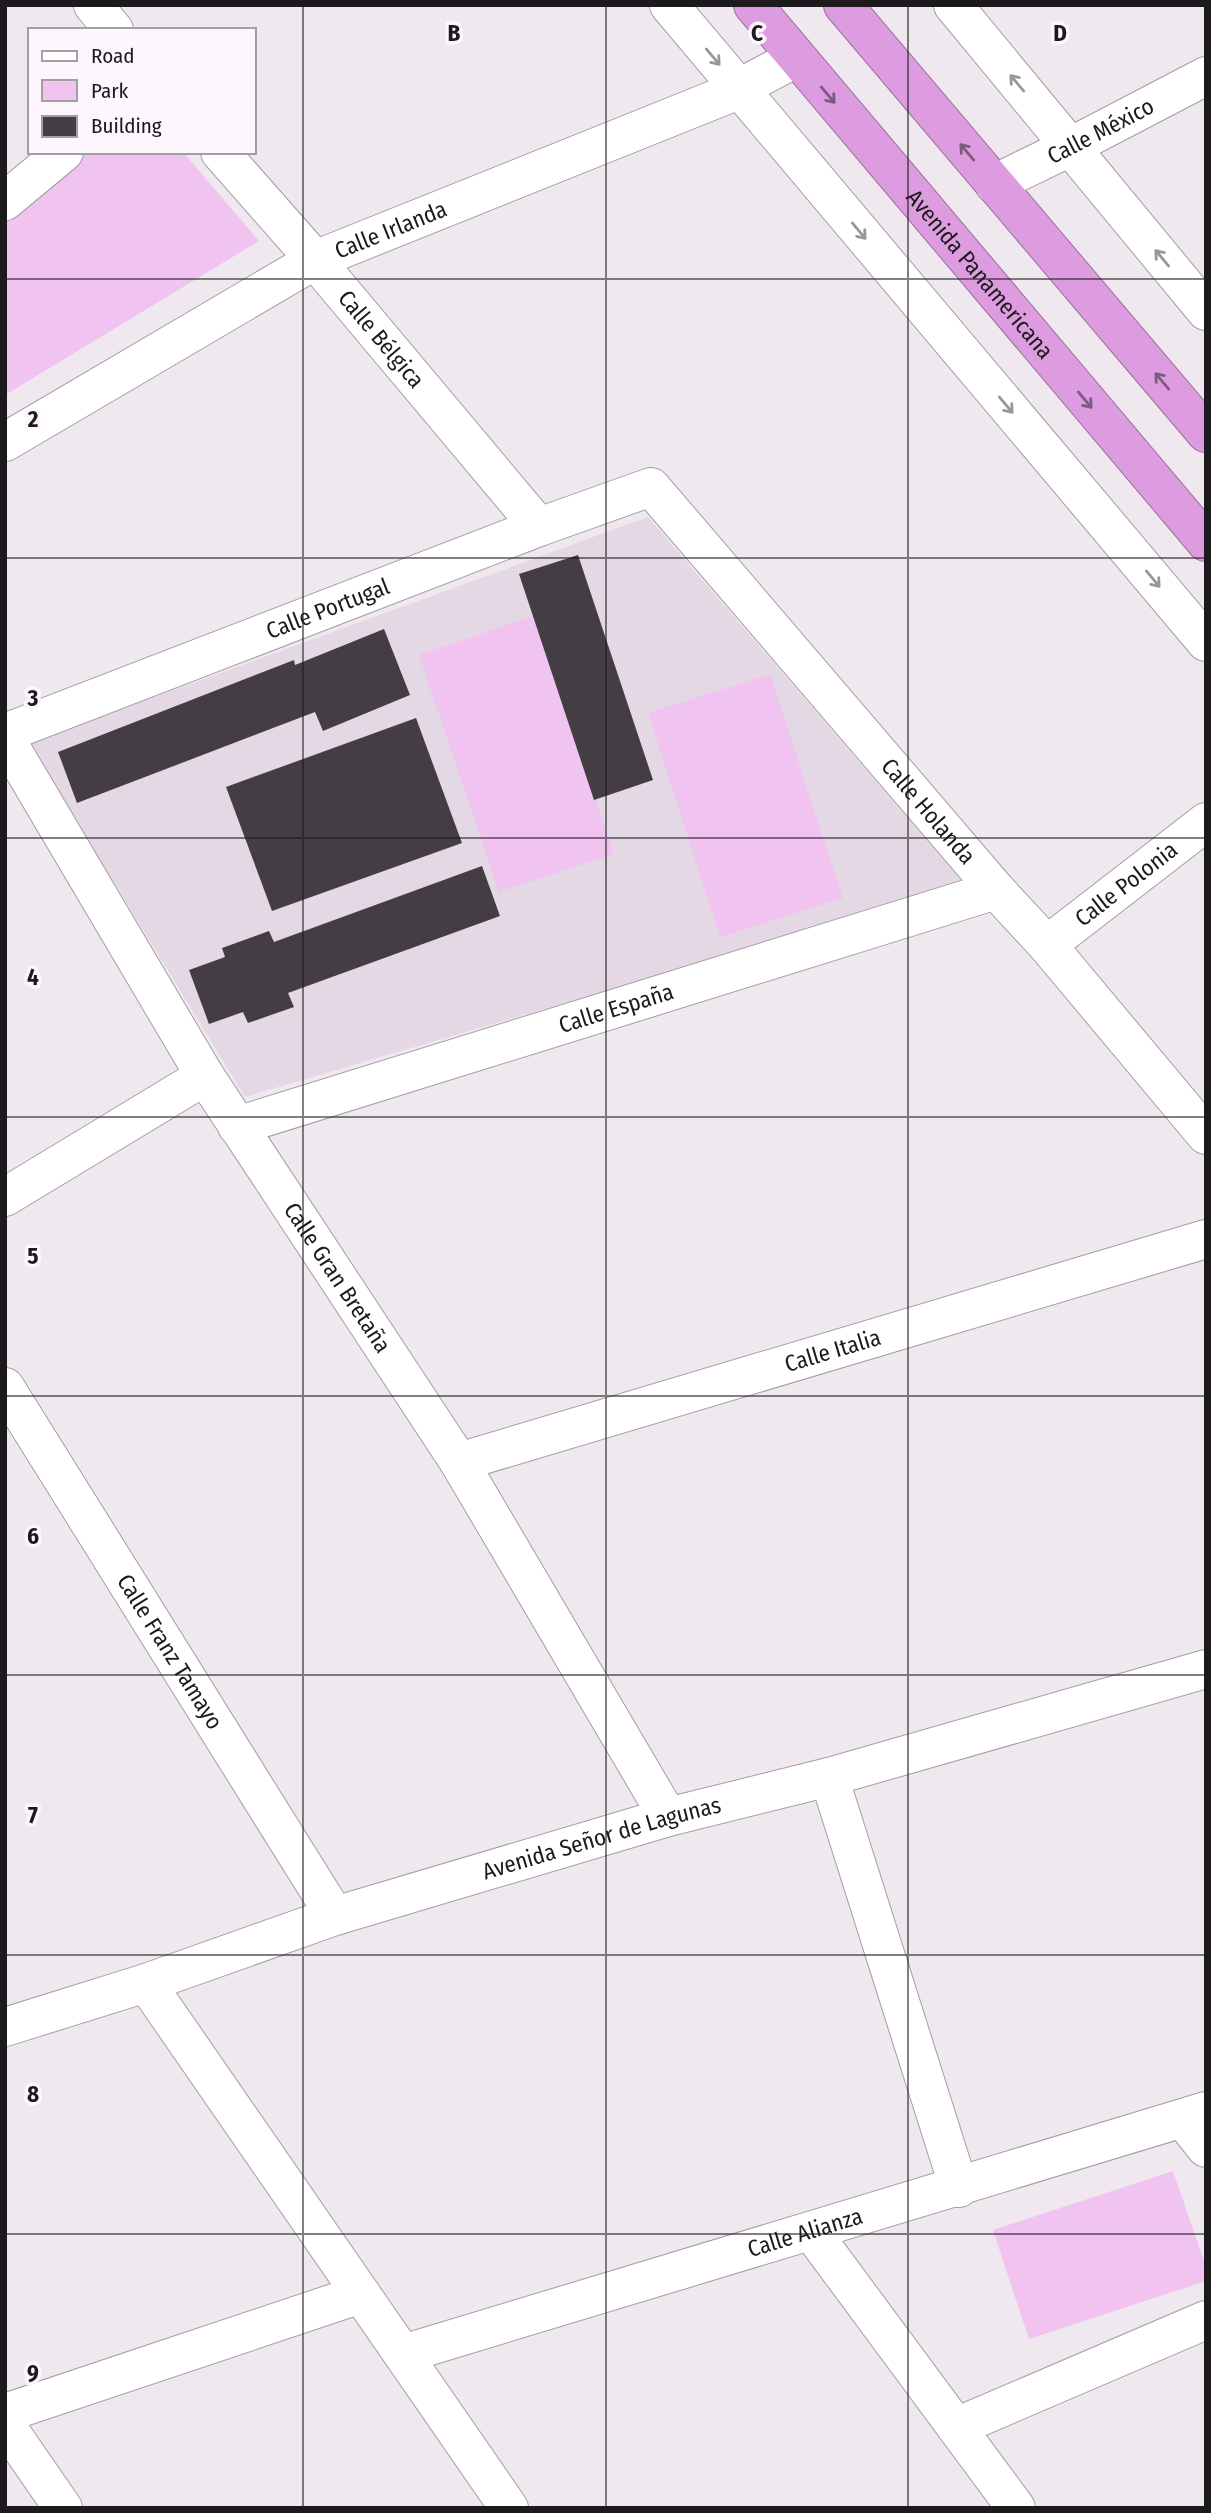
<svg xmlns="http://www.w3.org/2000/svg" width="1211" height="2513" viewBox="0 0 1211 2513" font-family="'Fira Sans Condensed',sans-serif">
<rect width="100%" height="100%" fill="#efe8ef"/>
<path fill="#e4d8e4" d="M648,517L965,885L245,1097L29,743Z"/>
<g fill="#f0c3f0">
<path d="M82,152H183L259,241L5,395V217Z"/>
<path d="M533,616L614,854L499,892L419,655Z"/>
<path d="M770,674L843,898L720,937L648,713Z"/>
<path d="M1173,2171L1206,2267V2281L1029,2339L993,2230Z"/>
</g>
<g fill="#443e44">
<path d="M578,555L653,780L594,800L519,574Z"/>
<path d="M384,629L410,695L323,731L315,712L77,803L58,752L294,660L295,665Z"/>
<path d="M416,718L462,843L272,911L226,787Z"/>
<path d="M482,866L500,916L288,993L294,1007L248,1023L243,1012L209,1024L189,970L225,957L222,948L269,931L274,942Z"/>
</g>
<g fill="none" stroke-linecap="round" stroke-linejoin="round">
<g stroke="#a49ea4" stroke-width="40">
<g id="minor">
<path d="M93,5L114,30"/>
<path d="M669,5L1206,642"/>
<path d="M953,5L1206,311"/>
<path id="s1" d="M220,152L315,260L539,527"/>
<path id="s2" d="M994,184L1070,147L1206,76"/>
<path d="M5,201L64,152"/>
<path id="s3" d="M5,442L315,260L726,95L796,58"/>
<path id="s4" d="M5,733L539,527L651,487L996,890L1047,945L1206,1135"/>
<path id="s5" d="M5,738L205,1076L459,1462L668,1817"/>
<path id="s6" d="M1047,945L1206,822"/>
<path id="s7" d="M237,1126L996,890"/>
<path d="M5,1197L205,1076"/>
<path id="s8" d="M5,1387L335,1916"/>
<path id="s9" d="M459,1462L1206,1239"/>
<path d="M829,1777L959,2188"/>
<path d="M146,1983L509,2508"/>
<path id="s10" d="M5,2027L146,1983L335,1916L668,1817L829,1777L1206,1669"/>
<path d="M1183,2119L1206,2148"/>
<path d="M811,2231L1016,2508"/>
<path id="s11" d="M403,2354L1206,2111"/>
<path d="M5,2413L361,2294"/>
<path d="M5,2424L63,2508"/>
<path d="M956,2427L1206,2320"/>
</g>
</g>
<g stroke="#9a6e9b" stroke-width="40">
<g id="highway">
<path id="s12" d="M753,5L1206,542"/>
<path d="M843,5L1206,433"/>
</g>
</g>
<use href="#minor" stroke="#fff" stroke-width="38"/>
<use href="#highway" stroke="#de9ce0" stroke-width="38"/>
</g>
<defs><path id="oneway-shaft" d="M-6 0H5M1.5-3L5.5 0L1.5 3" fill="none" stroke-width="1.6" stroke-linecap="round" stroke-linejoin="round" transform="scale(1.75)"/></defs>
<g stroke="#999899">
<use href="#oneway-shaft" transform="translate(713 57) rotate(50)"/>
<use href="#oneway-shaft" transform="translate(1017 83) rotate(-130)"/>
<use href="#oneway-shaft" transform="translate(859 231) rotate(50)"/>
<use href="#oneway-shaft" transform="translate(1162 258) rotate(-130)"/>
<use href="#oneway-shaft" transform="translate(1006 405) rotate(50)"/>
<use href="#oneway-shaft" transform="translate(1153 579) rotate(50)"/>
</g>
<g stroke="#7d5b7e">
<use href="#oneway-shaft" transform="translate(828 95) rotate(50)"/>
<use href="#oneway-shaft" transform="translate(967 152) rotate(-130)"/>
<use href="#oneway-shaft" transform="translate(1162 381) rotate(-130)"/>
<use href="#oneway-shaft" transform="translate(1085 400) rotate(50)"/>
</g>
<path fill="none" stroke="#1c1a1c" stroke-width="2" stroke-opacity="0.55" d="M303,5V2508M606,5V2508M908,5V2508M5,279H1206M5,558H1206M5,838H1206M5,1117H1206M5,1396H1206M5,1675H1206M5,1955H1206M5,2234H1206"/>
<g text-anchor="middle" stroke-width="7" stroke-linejoin="round" paint-order="stroke">
<g font-size="23" fill="#1c1a1c" stroke="#fdf6fd">
<text dy="8" stroke="none"><textPath href="#s2" startOffset="119">Calle México</textPath></text>
<text dy="8" stroke="none"><textPath href="#s3" startOffset="441">Calle Irlanda</textPath></text>
<text dy="8" stroke="none"><textPath href="#s12" startOffset="352">Avenida Panamericana</textPath></text>
<text dy="8" stroke="none"><textPath href="#s1" startOffset="247">Calle Bélgica</textPath></text>
<text dy="8" stroke="none"><textPath href="#s4" startOffset="346">Calle Portugal</textPath></text>
<text dy="8" stroke="none"><textPath href="#s4" startOffset="1118">Calle Holanda</textPath></text>
<text dy="8" stroke="none"><textPath href="#s6" startOffset="100">Calle Polonia</textPath></text>
<text dy="8" stroke="none"><textPath href="#s7" startOffset="397">Calle España</textPath></text>
<text dy="8" stroke="none"><textPath href="#s5" startOffset="634">Calle Gran Bretaña</textPath></text>
<text dy="8" stroke="none"><textPath href="#s9" startOffset="390">Calle Italia</textPath></text>
<text dy="8" stroke="none"><textPath href="#s8" startOffset="312">Calle Franz Tamayo</textPath></text>
<text dy="8" stroke="none"><textPath href="#s10" startOffset="626">Avenida Señor de Lagunas</textPath></text>
<text dy="8" stroke="none"><textPath href="#s11" startOffset="420">Calle Alianza</textPath></text>
</g>
</g>
<g font-size="23" text-anchor="middle" font-weight="bold" fill="#1c1a1c" stroke="#fdf6fd" stroke-width="7" stroke-linejoin="round" paint-order="stroke">
<text x="454" y="41">B</text>
<text x="757" y="41">C</text>
<text x="1060" y="41">D</text>
<text x="33" y="427">2</text>
<text x="33" y="706">3</text>
<text x="33" y="985">4</text>
<text x="33" y="1264">5</text>
<text x="33" y="1544">6</text>
<text x="33" y="1823">7</text>
<text x="33" y="2102">8</text>
<text x="33" y="2381">9</text>
</g>
<rect width="1211" height="2513" fill="none" stroke="#1c1a1c" stroke-width="14"/>
<rect x="28" y="28" width="228" height="126" fill="#fdf6fd" stroke="#a39ea3" stroke-width="2"/>
<rect x="42" y="51" width="35" height="10" fill="#ffffff" stroke="#a39ea3" stroke-width="2"/>
<text x="91" y="63" font-size="21" fill="#1c1a1c">Road</text>
<rect x="42" y="80" width="35" height="21" fill="#f0c3f0" stroke="#a39ea3" stroke-width="2"/>
<text x="91" y="98" font-size="21" fill="#1c1a1c">Park</text>
<rect x="42" y="116" width="35" height="21" fill="#443e44" stroke="#a39ea3" stroke-width="2"/>
<text x="91" y="133" font-size="21" fill="#1c1a1c">Building</text>
</svg>
